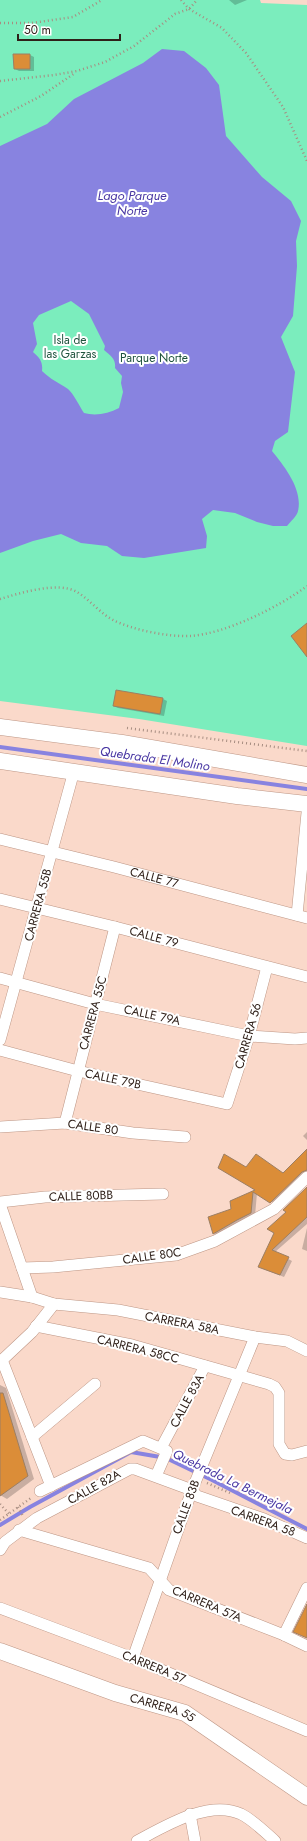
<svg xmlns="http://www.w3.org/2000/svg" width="307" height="1841" viewBox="0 0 307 1841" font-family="Jost,sans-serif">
<rect width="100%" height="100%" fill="#fad9ca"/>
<path fill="#7bedbd" d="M0,0H260L261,3L307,5V746L139,719L0,701Z"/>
<path fill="#8883e0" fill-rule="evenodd" d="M162,49L184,51L206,68L219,85L226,136L262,177L291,201L301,221L296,241L297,266L293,316L281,337L295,372L288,432L275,441L272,451C285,467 303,490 298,511C297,516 290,522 287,526H273L257,522L235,513L213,510L202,519L207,536L206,548L144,558L122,556L107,546L81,543L61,534L33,541L0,553V146L47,124L74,99L143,63ZM71,301L89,314L105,346L104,350C111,356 116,359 115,368L122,376L121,383L123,392L119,408C108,414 95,416 84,413C80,407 73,393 68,389C59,383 50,379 42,371C43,362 40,358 33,352L37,344L33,323L39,315Z"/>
<g fill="#0003">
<path d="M229,0H247L235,5Z"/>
<path d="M30,55L34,57V71H19L15,69Z"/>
<path d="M163,699L167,701L164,716L118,708L114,706Z"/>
<path d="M307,1132V1140L303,1136Z"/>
<path d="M307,1151V1174L275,1204L257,1193L255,1216L218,1236L214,1233L232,1210L231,1201L258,1190L246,1168L283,1174Z"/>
<path d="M307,1188V1224L275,1252L292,1261L284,1277L263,1269L287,1212Z"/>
<path d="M307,1228V1251L302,1249Z"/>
<path d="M0,1385L6,1388L34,1479L7,1499L0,1495Z"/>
</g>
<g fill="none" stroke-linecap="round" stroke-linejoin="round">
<g stroke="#8883e0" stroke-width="4">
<path d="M0,747L307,789"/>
<path d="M0,1525L30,1507L131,1452L166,1458L212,1480L307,1529"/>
</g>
</g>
<g fill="#db8d38" stroke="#9c7f64">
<path d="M13,54H30V69H14Z"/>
<path d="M307,623V657L291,636Z"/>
<path d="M116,690L163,698L160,714L113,706Z"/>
<path d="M307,1149V1170L302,1172L270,1203L253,1192L251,1213L237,1220L213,1234L208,1217L231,1209L230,1201L255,1190L218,1168L224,1154L246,1167L256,1154L283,1173Z"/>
<path d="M307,1187V1217L272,1250L289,1257L280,1275L258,1267L274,1233L267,1229L286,1212L283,1210Z"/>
<path d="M0,1393H3L28,1476L0,1496Z"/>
<path d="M307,1604V1638L293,1632Z"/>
</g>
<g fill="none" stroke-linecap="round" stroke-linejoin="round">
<g stroke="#bd9685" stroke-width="12">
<g id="street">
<path id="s1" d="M0,839L114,867L307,918"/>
<path d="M0,899L115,927L307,977"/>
<path d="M297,915L307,813"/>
<path d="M0,978L95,1004L249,1036L295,1039L307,1038"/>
<path d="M0,1040L74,771"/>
<path d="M0,1050L78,1071L227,1104L249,1036L267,967"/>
<path d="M65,1123L115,927"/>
<path d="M0,1127L65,1123L133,1133L185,1137"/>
<path d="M0,1202L45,1197L163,1194"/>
<path d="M0,1204L32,1297"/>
<path d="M22,1268L53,1267L176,1255L215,1241L274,1209L307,1177"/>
<path d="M0,1292L32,1297L54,1304L118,1310L255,1337L287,1341L307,1351"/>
<path d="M36,1326L132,1345L269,1384L275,1387L279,1393V1444L285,1454L292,1455L307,1451"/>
<path d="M2,1360L51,1486"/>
<path d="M0,1362L32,1332L54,1304"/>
<path d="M32,1437L95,1384"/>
<path d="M161,1448L205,1366"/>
<path d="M40,1491L143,1441L167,1451L156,1476"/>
<path d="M19,1530L149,1568L169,1590L284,1635L307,1646"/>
<path d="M0,1550L5,1542L37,1518L130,1469H135L192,1490L197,1496L264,1519L307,1538"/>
<path d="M0,1608L133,1658L307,1731"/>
<path d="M284,1635L307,1588"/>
<path d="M133,1658L192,1490L255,1337"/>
<path d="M190,1814L195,1841"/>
<path d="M137,1841C165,1826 209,1799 241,1814C253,1820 265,1832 275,1841"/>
</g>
</g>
<g stroke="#bd9685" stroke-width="17">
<g id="secondary">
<path d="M0,727L122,743L307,775"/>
<path d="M0,761L237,796L307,804"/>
<path id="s2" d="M0,1651L115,1693L185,1713L307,1797"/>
</g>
</g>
<g stroke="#a78d81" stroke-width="2.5" stroke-dasharray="1 3" stroke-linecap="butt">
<path d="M181,0L189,9L222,28L246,53L283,107L307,161"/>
<path d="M0,23H32L73,17L102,0"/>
<path d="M0,81L54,75L77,71L105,62L134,46L175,14L189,9L197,0"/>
<path d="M0,117L41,96L75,73"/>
<path d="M0,599C20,593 58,581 77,592C90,600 100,613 113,620C133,630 168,637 190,636C225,634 279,607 307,586"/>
<path d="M127,728L307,751"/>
<path d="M207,1483L230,1493"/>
<path d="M0,1504L9,1514"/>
<path d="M18,1507L23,1516"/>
<path d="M0,1520L31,1498"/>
</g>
<use href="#street" stroke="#fff" stroke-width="11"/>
<use href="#secondary" stroke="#fff" stroke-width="16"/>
</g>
<g text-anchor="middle" stroke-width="4" stroke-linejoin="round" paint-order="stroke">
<g font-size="12" fill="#1f533e" stroke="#fff">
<text x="70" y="344">Isla de<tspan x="70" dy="14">las Garzas</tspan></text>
<text x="154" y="362">Parque Norte</text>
</g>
<g font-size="12" fill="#2f2019" stroke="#fff">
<text dy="4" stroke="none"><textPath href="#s1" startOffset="159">CALLE 77</textPath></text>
<text transform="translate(38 905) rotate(-75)" y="4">CARRERA 55B</text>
<text transform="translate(154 937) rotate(15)" y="4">CALLE 79</text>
<text transform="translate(93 1013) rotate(-75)" y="4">CARRERA 55C</text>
<text transform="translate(152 1015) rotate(12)" y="4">CALLE 79A</text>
<text transform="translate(248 1036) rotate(-74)" y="4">CARRERA 56</text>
<text transform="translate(113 1079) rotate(12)" y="4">CALLE 79B</text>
<text transform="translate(93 1127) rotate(8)" y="4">CALLE 80</text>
<text transform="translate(81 1196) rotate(-2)" y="4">CALLE 80BB</text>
<text transform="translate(152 1256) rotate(-8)" y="4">CALLE 80C</text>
<text transform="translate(182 1323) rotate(11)" y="4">CARRERA 58A</text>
<text transform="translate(138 1349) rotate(14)" y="4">CARRERA 58CC</text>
<text transform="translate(187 1401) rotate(-62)" y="4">CALLE 83A</text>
<text transform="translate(94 1487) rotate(-29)" y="4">CALLE 82A</text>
<text transform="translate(186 1507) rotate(-70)" y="4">CALLE 83B</text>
<text transform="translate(263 1521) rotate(20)" y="4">CARRERA 58</text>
<text transform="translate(207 1604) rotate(23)" y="4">CARRERA 57A</text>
<text transform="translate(154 1667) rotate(22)" y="4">CARRERA 57</text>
<text dy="4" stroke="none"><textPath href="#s2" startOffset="172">CARRERA 55</textPath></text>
</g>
<g font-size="13" font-style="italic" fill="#4937a3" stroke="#fff">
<text x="132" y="200">Lago Parque<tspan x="132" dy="15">Norte</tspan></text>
<text transform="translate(155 758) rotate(8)" y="5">Quebrada El Molino</text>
<text transform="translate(233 1481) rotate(26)" y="5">Quebrada La Bermejala</text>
</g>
</g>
<path d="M18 34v6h102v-6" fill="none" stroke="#2f2019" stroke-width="2"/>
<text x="24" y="34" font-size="12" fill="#2f2019" stroke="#ffffff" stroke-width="3" paint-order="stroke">50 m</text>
</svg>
